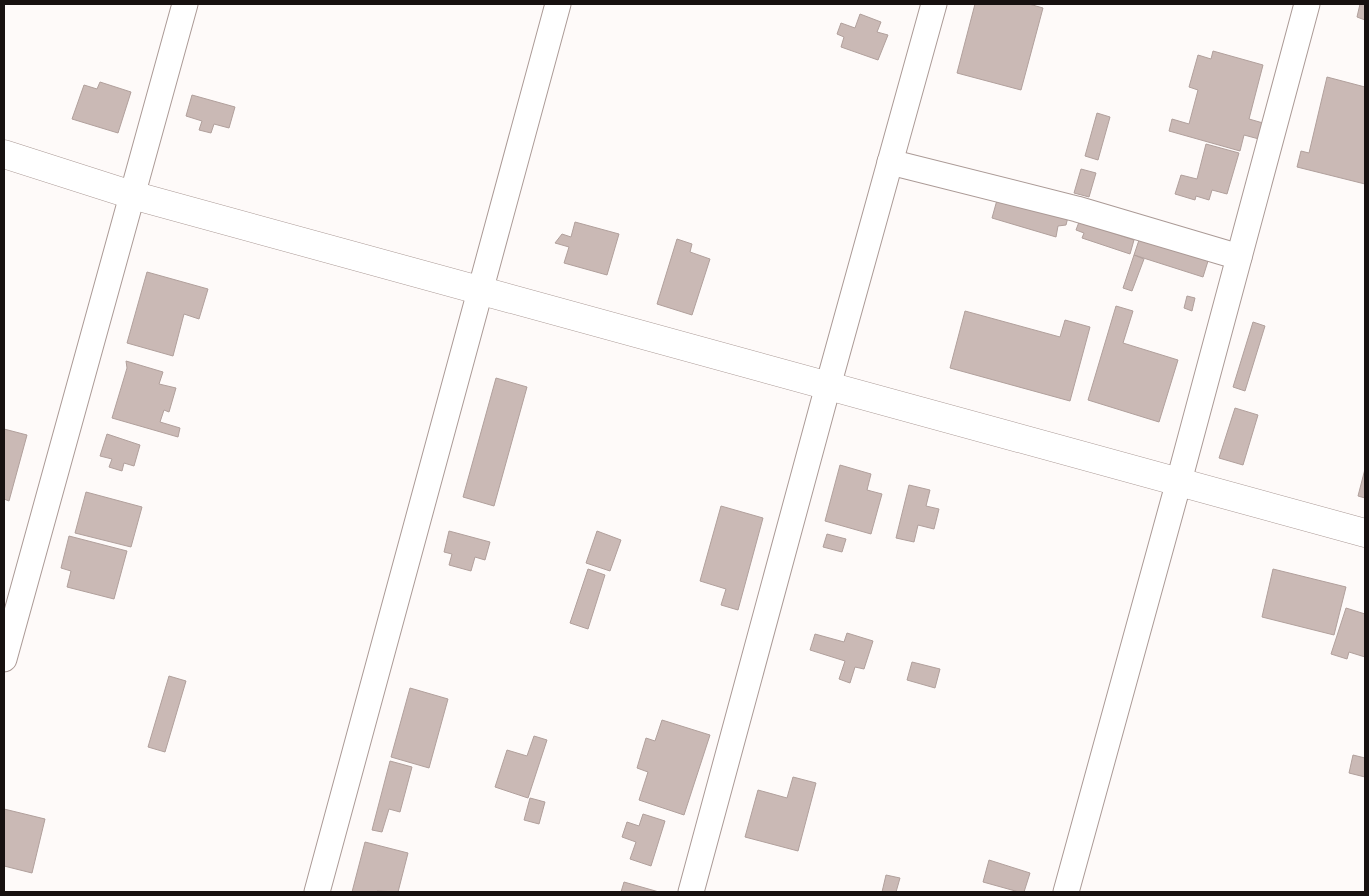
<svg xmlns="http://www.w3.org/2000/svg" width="1369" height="896" viewBox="0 0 1369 896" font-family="Jost,sans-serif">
<rect width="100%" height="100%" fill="#fefaf9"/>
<g fill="#cab9b5" stroke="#b1a09c">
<path d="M975,4H1029L1043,8L1021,90L957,73Z"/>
<path d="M1360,4H1365V20L1357,17Z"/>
<path d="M860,14L881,22L877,32L888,35L878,60L841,47L844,37L837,34L841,23L855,28Z"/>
<path d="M1213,51L1263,65L1249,119L1263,123L1259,139L1244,135L1240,151L1169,131L1172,119L1189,124L1198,90L1189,87L1198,55L1211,59Z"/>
<path d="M1327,77L1365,87V184L1297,167L1301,151L1309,153Z"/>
<path d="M100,82L131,92L118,133L72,119L84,85L97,89Z"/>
<path d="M192,95L235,107L229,128L214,124L211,133L199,130L202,121L186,116Z"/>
<path d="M1097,113L1110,117L1098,160L1085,156Z"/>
<path d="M1206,144L1239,153L1227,194L1212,190L1209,200L1196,196L1195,200L1175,194L1181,175L1197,179Z"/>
<path d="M1081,169L1096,173L1089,197L1074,193Z"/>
<path d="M997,200L1068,217L1066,225L1058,226L1056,237L992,218Z"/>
<path d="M575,222L619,234L607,275L564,263L569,247L555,243L562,234L571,237Z"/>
<path d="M1079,222L1134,240L1130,254L1082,238L1084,233L1076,230Z"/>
<path d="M677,239L692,244L690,252L710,259L692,315L657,304Z"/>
<path d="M1139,240L1208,261L1203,277L1134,255Z"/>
<path d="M1134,255L1144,259L1132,291L1123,288Z"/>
<path d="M147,272L208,289L199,319L184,314L173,356L127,343Z"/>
<path d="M1187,296L1195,298L1192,311L1184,308Z"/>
<path d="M1116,306L1133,311L1123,343L1178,360L1159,422L1088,400Z"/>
<path d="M965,311L1060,337L1065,320L1090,327L1070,401L950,368Z"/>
<path d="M1253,322L1265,326L1245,391L1233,387Z"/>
<path d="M126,361L163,372L159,384L176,388L169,412L164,410L160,422L180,428L178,437L112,418L127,368Z"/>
<path d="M496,378L527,387L494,506L463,497Z"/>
<path d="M1235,408L1258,415L1243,465L1219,458Z"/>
<path d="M4,429L27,435L9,501L4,499Z"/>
<path d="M107,434L140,445L134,466L124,463L122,471L109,467L112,459L100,456Z"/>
<path d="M840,465L871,474L867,490L882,494L871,534L825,521Z"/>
<path d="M1365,469V498L1358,496Z"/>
<path d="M909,485L930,490L926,506L939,509L934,529L918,525L914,542L896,538Z"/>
<path d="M86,492L142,507L131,547L75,533Z"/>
<path d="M721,506L763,518L738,610L721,605L726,589L700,581Z"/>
<path d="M449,531L490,542L485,560L475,557L471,571L449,565L452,554L444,552Z"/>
<path d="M597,531L621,540L610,571L586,563Z"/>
<path d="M827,534L846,539L842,552L823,547Z"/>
<path d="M69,536L127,551L114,599L67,587L71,571L61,568Z"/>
<path d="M588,569L605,575L588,629L570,623Z"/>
<path d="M1273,569L1346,587L1334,635L1262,617Z"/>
<path d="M1346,608L1365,614V657L1349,652L1347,659L1331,654Z"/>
<path d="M847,633L873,641L864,669L855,667L850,683L839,679L845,661L810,650L815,634L844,642Z"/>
<path d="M912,662L940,669L935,688L907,680Z"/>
<path d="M169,676L186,681L165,752L148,747Z"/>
<path d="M410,688L448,699L429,768L391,757Z"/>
<path d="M662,720L710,735L684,815L639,800L648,772L637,768L646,738L655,741Z"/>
<path d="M534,736L547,740L528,798L495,787L507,750L527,756Z"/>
<path d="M1353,755L1365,758V777L1349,773Z"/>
<path d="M390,761L412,767L400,812L389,809L382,832L372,830Z"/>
<path d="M793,777L816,783L798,851L745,837L758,790L787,798Z"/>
<path d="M530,798L545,802L539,824L524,820Z"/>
<path d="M4,809L45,819L32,873L4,866Z"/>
<path d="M643,814L665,821L651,866L630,859L636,842L622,837L627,822L639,826Z"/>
<path d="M365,842L408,853L398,892L377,891V892H352Z"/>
<path d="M989,860L1030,873L1024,892H1019L983,882Z"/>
<path d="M886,875L900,878L896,892H882Z"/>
<path d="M624,882L659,892H621Z"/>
</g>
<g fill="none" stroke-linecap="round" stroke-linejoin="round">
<g stroke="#ab9a96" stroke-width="27">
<g id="minor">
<path d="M890,162L1077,209L1239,257"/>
<path d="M4,659L185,4"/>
<path d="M317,892L558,4"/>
<path d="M691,892L828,386L934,4"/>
<path d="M1066,892L1179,481L1307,4"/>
</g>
</g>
<g stroke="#ab9a96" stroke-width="29">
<path id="tertiary" d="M4,154L132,195L1365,533"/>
</g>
<use href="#minor" stroke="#fff" stroke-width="25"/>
<use href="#tertiary" stroke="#fff" stroke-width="28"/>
</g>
<rect width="1369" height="896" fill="none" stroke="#171110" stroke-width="10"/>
</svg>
